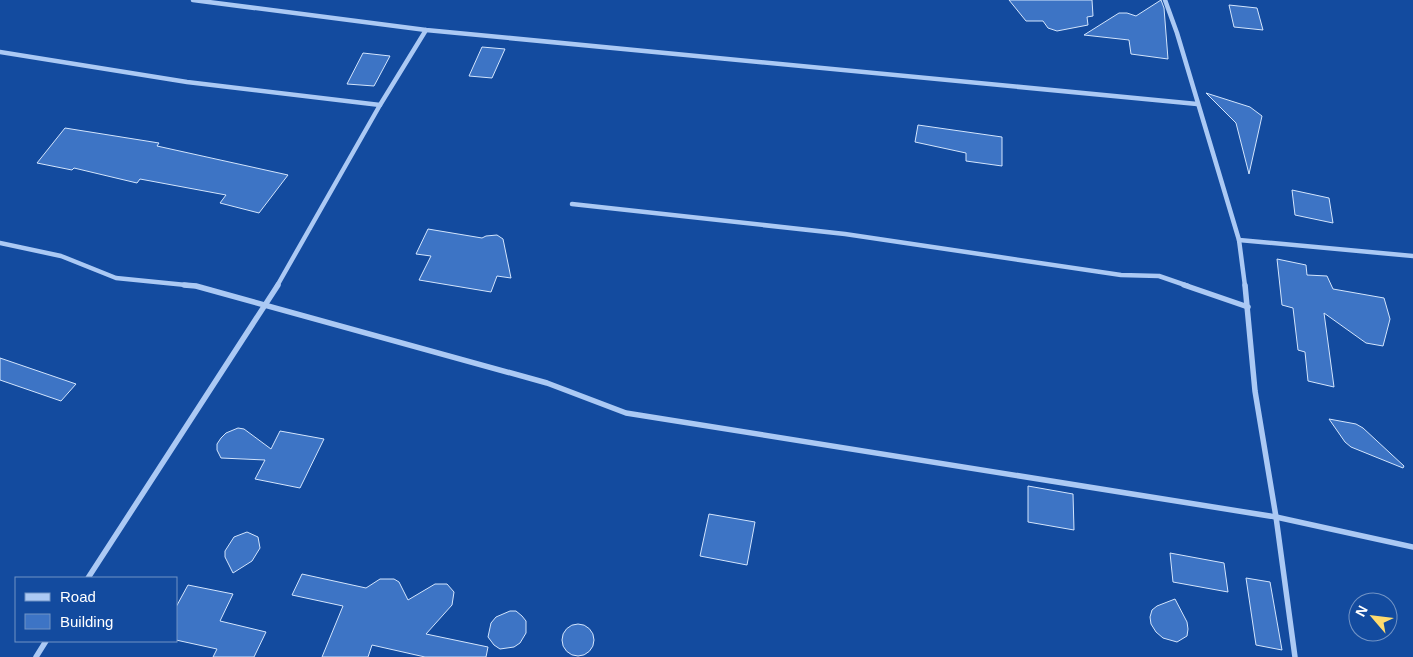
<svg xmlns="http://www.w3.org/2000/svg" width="1413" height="657" viewBox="0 0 1413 657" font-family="Arial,sans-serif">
<rect width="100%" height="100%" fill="#134b9f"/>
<g fill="#3d74c5" stroke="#d3e5fd">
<path d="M1009,0H1092L1093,16L1087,17L1088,25L1057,31L1048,28L1043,21H1026Z"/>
<path d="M1161,0L1164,8L1168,59L1131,54L1129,40L1084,35L1119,13H1127L1136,16Z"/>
<path d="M1229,5L1257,8L1263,30L1234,27Z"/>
<path d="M482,47L505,49L492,78L469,76Z"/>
<path d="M363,53L390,56L374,86L347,84Z"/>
<path d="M1206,93L1250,107L1262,116L1249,174L1236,123Z"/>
<path d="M918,125L1002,137V166L966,161V153L915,142Z"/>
<path d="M65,128L159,143L157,146L288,175L259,213L220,203L226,195L140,179L137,183L74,168L72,170L37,163Z"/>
<path d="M1292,190L1329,198L1333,223L1295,215Z"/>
<path d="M428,229L482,238L486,236L497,235L503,239L511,278L497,276L491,292L419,280L431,256L416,254Z"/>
<path d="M1277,259L1306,265L1307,275L1327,276L1333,289L1384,298L1390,319L1383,346L1366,343L1324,313L1334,387L1308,381L1305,352L1298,350L1293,308L1282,305Z"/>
<path d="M0,358L76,384L61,401L0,380Z"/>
<path d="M1329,419L1356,424L1363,428L1404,466L1403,468L1351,447L1345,442Z"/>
<path d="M238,428L244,429L271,449L280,431L324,439L300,488L255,479L265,460L221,458L217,450V444L221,438L226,433Z"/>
<path d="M1028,486L1073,494L1074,530L1028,522Z"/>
<path d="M709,514L755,522L747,565L700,556Z"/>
<path d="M247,532L258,537L260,548L252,561L233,573L225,557V551L234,537Z"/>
<path d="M1170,553L1224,563L1228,592L1173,582Z"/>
<path d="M302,574L366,588L380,579H394L399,582L408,600L435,584H447L454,592L452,605L426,634L488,647L486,657H425L372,645L368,657H322L343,606L292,595Z"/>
<path d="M1246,578L1270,582L1282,650L1256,645Z"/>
<path d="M188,585L233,594L220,621L266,632L254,657H213L217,649L176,640V607Z"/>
<path d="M1175,599L1187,622L1188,629L1187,636L1177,642L1163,638L1156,632L1151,624L1150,617L1152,610L1157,606Z"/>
<path d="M510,611H516L522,616L526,621V633L520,643L514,647L500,649L494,645L488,637L491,623L496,617Z"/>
<circle cx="578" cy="640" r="16"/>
</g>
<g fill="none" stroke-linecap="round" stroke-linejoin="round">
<g stroke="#abc9f4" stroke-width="4.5">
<path d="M193,0L426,30L1197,104"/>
<path d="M1165,0L1177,33L1239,240L1245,286"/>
<path d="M0,52L187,82L380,105"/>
<path d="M572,204L845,234L1121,275L1159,276L1188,286"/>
<path d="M1239,240L1413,256"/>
<path d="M0,243L61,256L116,278L196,286"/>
<path d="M277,286L380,105L426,30"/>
</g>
<g stroke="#abc9f4" stroke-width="5.5">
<path d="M184,285L196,286L547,383L626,413L1276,517L1413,547"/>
<path d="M1184,285L1248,307"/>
<path d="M1245,285L1255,391L1276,517L1295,657"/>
<path d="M88,578L278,285"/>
<path d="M36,657L46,641"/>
</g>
</g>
<rect x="15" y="577" width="162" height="65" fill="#134b9f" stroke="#7193c5"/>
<rect x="25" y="593" width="25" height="8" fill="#abc9f4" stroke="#7193c5"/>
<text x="60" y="602" font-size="15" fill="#ffffff">Road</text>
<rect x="25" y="614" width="25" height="15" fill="#3d74c5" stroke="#7193c5"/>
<text x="60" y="627" font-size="15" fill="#ffffff">Building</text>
<g transform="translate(1373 617) rotate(298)"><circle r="24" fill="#134b9f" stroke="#7193c5"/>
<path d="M0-4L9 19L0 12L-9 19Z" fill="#ffdb6e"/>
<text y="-8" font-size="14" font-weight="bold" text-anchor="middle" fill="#ffffff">N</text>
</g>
</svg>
